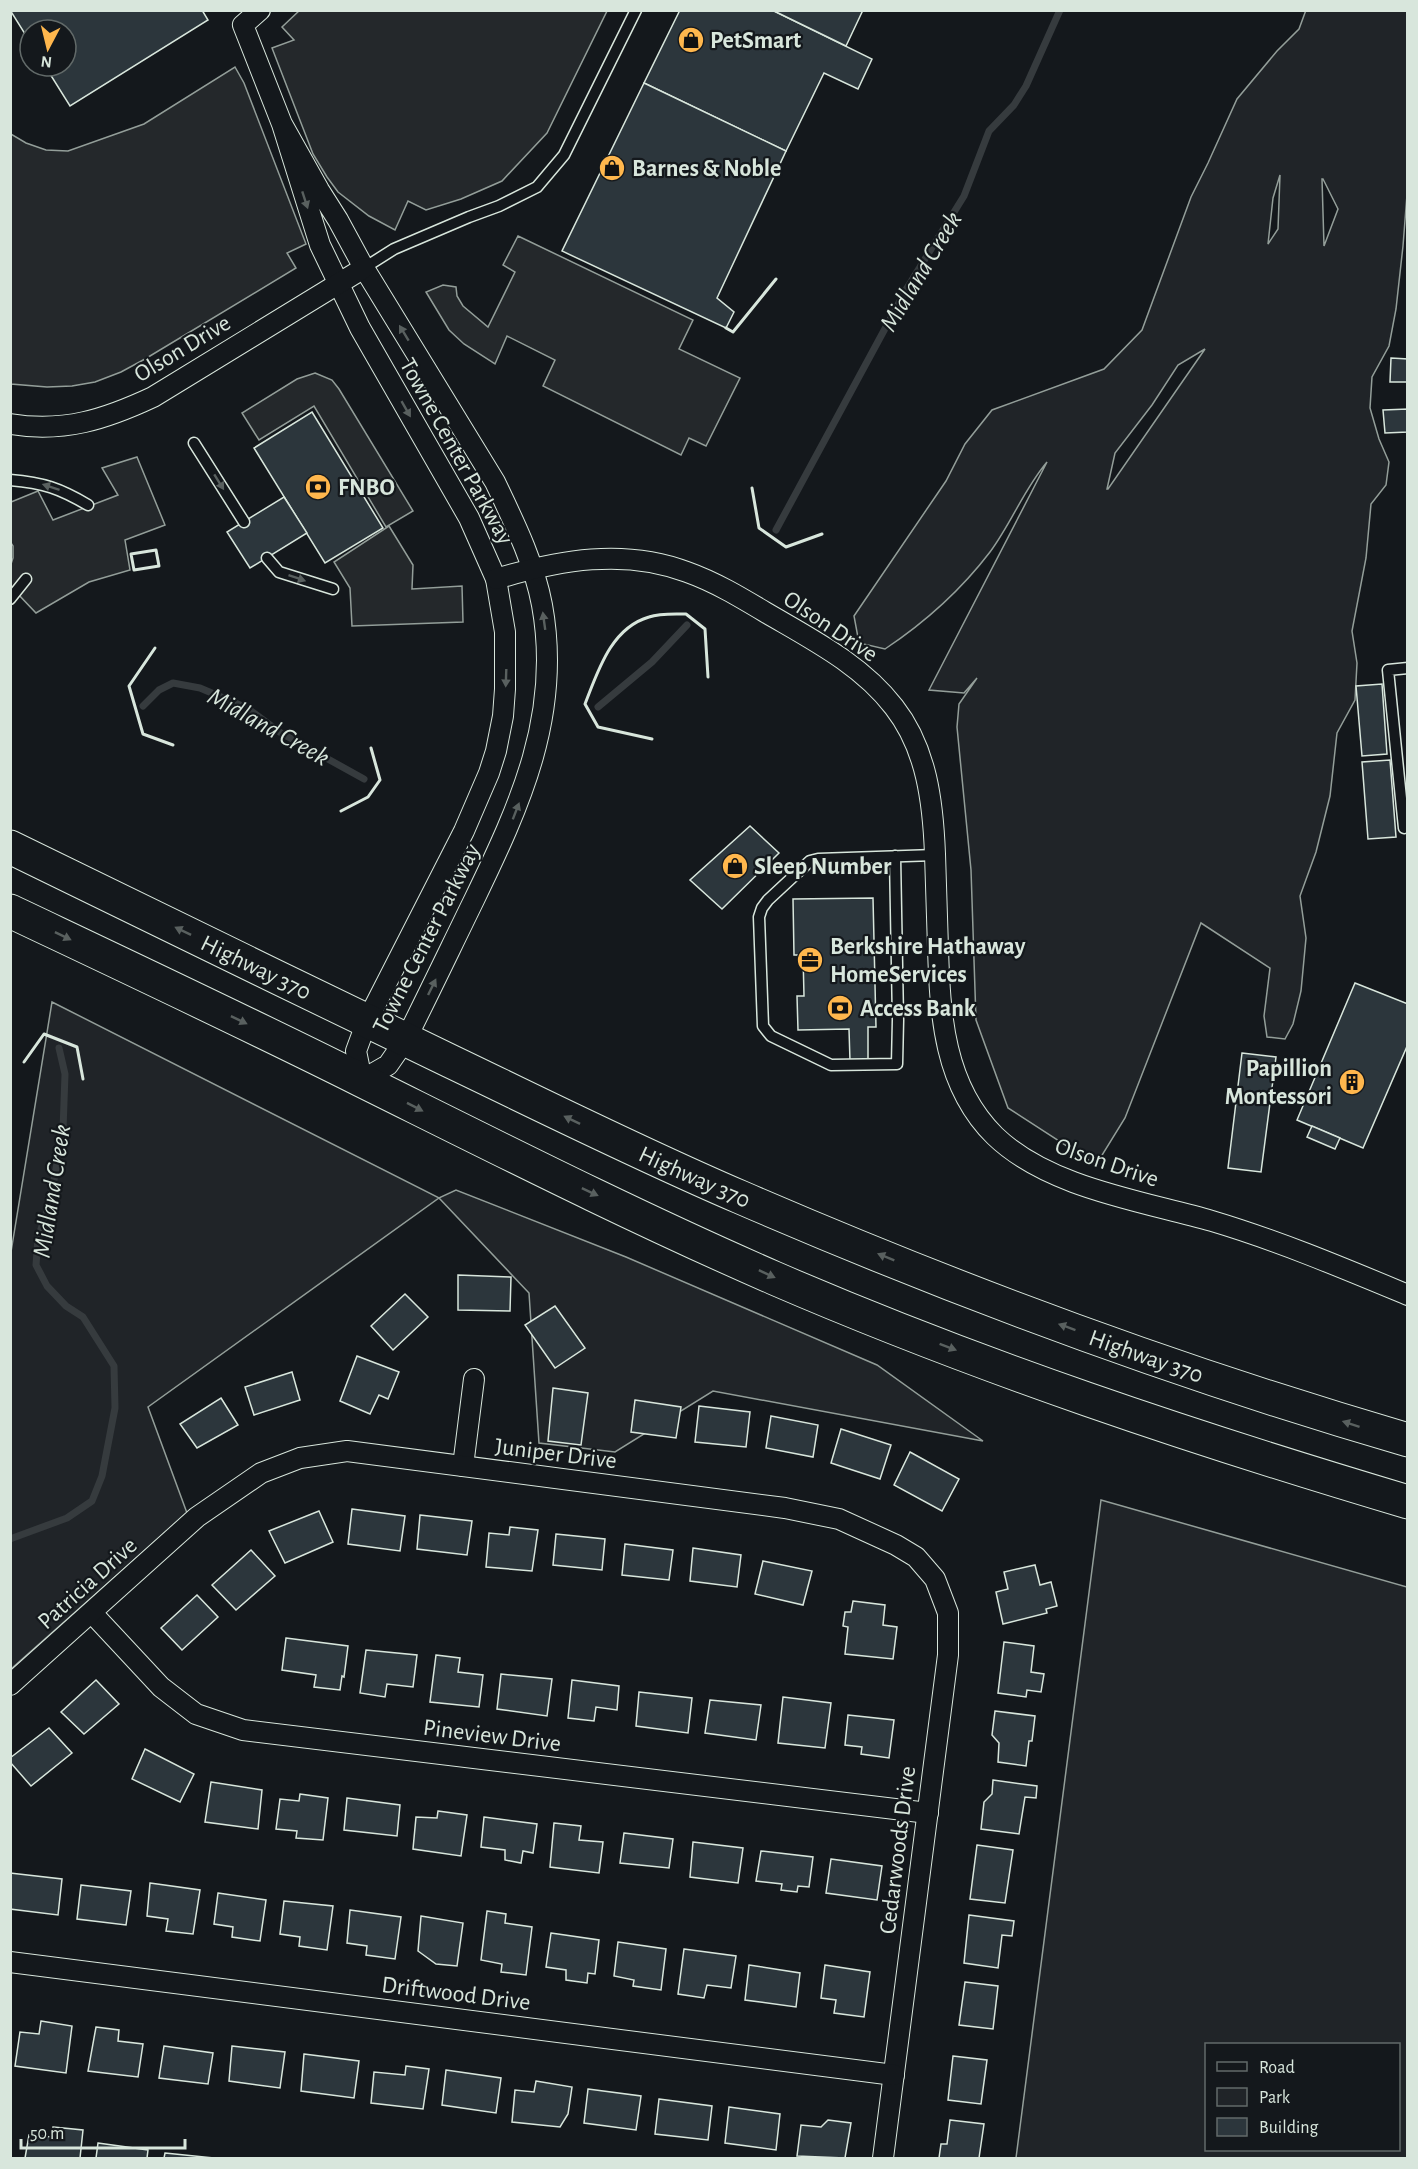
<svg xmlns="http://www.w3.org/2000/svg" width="1418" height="2169" viewBox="0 0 1418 2169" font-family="'Alegreya Sans',sans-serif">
<rect width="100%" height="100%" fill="#14181c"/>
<g fill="#202428" stroke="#939e99" stroke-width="1.5" fill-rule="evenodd">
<path d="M1306,10L1407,11L1408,182L1403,246L1396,309L1389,346L1372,377L1370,408L1379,439L1389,462L1386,485L1371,504L1366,558L1352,631L1357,663L1355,700L1337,733L1330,796L1316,852L1300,896L1306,938L1301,991L1293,1024L1285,1039L1267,1037L1264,1016L1270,968L1201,923L1125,1118L1096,1165L1008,1108L976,1020L971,870L957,727L959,704L977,678L964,693L929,690L1047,462C1024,489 1011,524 990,552C961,590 924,623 885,649L859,643L854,616L946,481L965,444L992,410L1104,369L1142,330L1191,197L1208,163L1237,99L1277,51L1299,29ZM1280,175L1278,229L1268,244L1273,198ZM1323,179L1338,209L1324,246L1322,179ZM1205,349L1108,489H1107L1115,453L1152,405L1178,365Z"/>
<path d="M52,1002L439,1198L456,1190L626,1257L877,1365L983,1441L713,1391L615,1452L539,1443L529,1293L439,1198L148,1407L187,1513L11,1669V1252Z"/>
<path d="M1101,1500L1407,1587V2158H1016ZM1398,2044V2150H1206V2044Z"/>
</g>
<g fill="#24282b" stroke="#939e99" stroke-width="1.5">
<path d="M300,10H607V11L547,133L502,181L461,199L426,210L408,201L395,230L369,216L338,192L327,177L313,154L272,48L294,40L282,27Z"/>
<path d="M235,67L244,83L306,244L287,253L296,268L145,359L121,372L95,382L72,386L47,387L11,384V134L26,143L46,150L68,151L144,124Z"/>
<path d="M518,236L693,320L679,349L740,378L706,446L689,438L681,455L543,386L555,360L507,336L495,364L464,344L449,330L426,292L443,285L456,287L457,296L463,306L488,327L515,272L503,265Z"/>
<path d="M315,373L332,380L339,389L413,511L386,527L314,406L259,440L242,413L297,379Z"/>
<path d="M137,457L165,525L125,540L130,570L89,582L36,613L16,592L11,599V564L13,558V546L11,543V502L38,491L53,520L118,495L102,468Z"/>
<path d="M389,526L413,565L412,589L462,586L463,622L352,626L350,588L334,562Z"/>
</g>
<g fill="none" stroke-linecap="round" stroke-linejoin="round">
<g stroke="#363b3e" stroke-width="7">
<path d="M776,530L907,288L964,196L989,131L1014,105L1026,86L1060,10"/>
<path d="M143,706L159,690L173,683L200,688L247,708L281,733L364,779"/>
<path d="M598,707L652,662L687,625"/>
<path d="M10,1539L67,1518L92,1501L102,1476L115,1408L114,1366L83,1317L66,1306L47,1286L36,1265L38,1238L50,1202L63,1130L65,1074L59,1048"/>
</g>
</g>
<g fill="#2c363c" stroke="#d8e6dc" stroke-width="1.5">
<path d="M10,10H202L208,20L70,106L45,66H66V30H30V42Z"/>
<path d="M680,10H772L872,59L858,89L824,73L786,151L644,83Z"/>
<path d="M772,10H863L846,46Z"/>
<path d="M644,83L786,151L717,298L734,312L726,328L562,251Z"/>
<path d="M1391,358L1408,359V382H1390Z"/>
<path d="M1408,409V432L1385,433L1383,410Z"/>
<path d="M312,412L383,528L325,563L254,448Z"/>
<path d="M284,497L307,533L250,568L227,532Z"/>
<path d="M1382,684L1387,754L1362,756L1356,686Z"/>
<path d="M1390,760L1396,837L1368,839L1362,762Z"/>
<path d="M750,826L779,853L722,909L690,880Z"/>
<path d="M873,898L876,1027H868V1061H850L849,1029L798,1030L797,996H804L803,955H794L793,899Z"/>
<path d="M1355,983L1408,1004V1044L1363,1148L1297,1120Z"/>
<path d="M1242,1053L1276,1057L1261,1172L1228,1168Z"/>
<path d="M1312,1126L1340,1138L1335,1149L1307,1137Z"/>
<path d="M458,1275L511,1277L510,1311L458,1310Z"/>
<path d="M405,1294L428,1317L393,1350L371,1326Z"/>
<path d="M555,1306L585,1348L555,1368L525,1325Z"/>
<path d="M357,1356L399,1372L388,1399L379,1395L370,1414L340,1401Z"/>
<path d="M292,1372L300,1400L254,1415L245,1387Z"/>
<path d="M553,1388L588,1393L581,1445L548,1441Z"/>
<path d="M221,1398L238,1425L197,1448L180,1424Z"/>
<path d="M635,1400L681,1407L676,1438L631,1432Z"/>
<path d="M699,1406L750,1412L746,1447L695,1442Z"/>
<path d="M771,1416L818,1425L813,1457L766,1448Z"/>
<path d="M841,1429L891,1445L880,1479L831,1463Z"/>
<path d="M910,1452L959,1479L942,1511L894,1485Z"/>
<path d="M352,1509L405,1516L400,1551L348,1544Z"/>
<path d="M319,1511L333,1542L285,1563L269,1531Z"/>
<path d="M420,1515L472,1521L467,1555L417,1549Z"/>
<path d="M510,1527L538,1530L532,1571L486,1567L489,1533L509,1535Z"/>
<path d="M556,1534L605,1539L602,1570L553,1565Z"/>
<path d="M625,1544L673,1550L669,1580L622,1575Z"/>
<path d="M693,1548L741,1555L737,1587L690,1581Z"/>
<path d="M251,1550L275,1576L236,1610L212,1585Z"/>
<path d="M763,1561L812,1571L803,1605L755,1594Z"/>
<path d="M1035,1565L1040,1585L1051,1582L1057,1606L1046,1609L1047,1613L1003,1624L996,1592L1008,1589L1004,1572Z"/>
<path d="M197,1595L218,1617L182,1650L161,1628Z"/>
<path d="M853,1601L885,1605L883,1625L897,1627L893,1659L845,1654L848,1627L843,1626L845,1612H851Z"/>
<path d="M286,1638L348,1646L344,1677L342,1676L340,1690L314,1687L316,1675L282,1670Z"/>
<path d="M1004,1642L1034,1646L1031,1672L1044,1674L1041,1692L1027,1690L1026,1697L998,1693Z"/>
<path d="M366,1650L417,1655L413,1687L387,1684L385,1697L360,1693Z"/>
<path d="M436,1655L460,1658L458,1672L483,1675L479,1707L430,1702Z"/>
<path d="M501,1674L552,1679L547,1716L497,1709Z"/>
<path d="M96,1680L119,1704L84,1734L61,1712Z"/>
<path d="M572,1680L619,1686L617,1710L596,1707L594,1721L568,1718Z"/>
<path d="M639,1692L692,1698L688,1733L636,1726Z"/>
<path d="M783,1697L831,1703L825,1748L778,1743Z"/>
<path d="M710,1700L761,1705L756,1740L705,1733Z"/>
<path d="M995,1711L1035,1716L1032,1741H1029L1026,1766L998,1762L999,1743L992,1735Z"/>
<path d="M848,1715L894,1720L889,1758L861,1754L862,1747L845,1745Z"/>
<path d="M49,1728L72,1753L31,1786L10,1762V1758Z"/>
<path d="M145,1749L194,1774L180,1802L132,1779Z"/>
<path d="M993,1780L1037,1786L1036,1798L1025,1797L1019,1834L981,1829L984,1802L992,1794Z"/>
<path d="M211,1782L262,1790L258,1829L205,1822Z"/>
<path d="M300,1794L328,1798L323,1840L296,1838L297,1831L276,1829L280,1799L299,1801Z"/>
<path d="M347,1798L400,1805L397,1836L344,1830Z"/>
<path d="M438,1811L467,1815L461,1856L413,1849L416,1817L437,1818Z"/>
<path d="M484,1817L537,1824L533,1853L523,1851L521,1863L505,1860V1850L481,1847Z"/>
<path d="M554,1823L581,1826L579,1840L603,1842L599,1873L550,1867Z"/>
<path d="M624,1833L673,1839L669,1868L620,1863Z"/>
<path d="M693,1842L743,1848L738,1883L690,1877Z"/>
<path d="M977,1845L1013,1850L1005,1903L970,1899Z"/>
<path d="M761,1851L813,1857L809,1887L798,1886L797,1892L781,1890L782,1884L756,1881Z"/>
<path d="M831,1859L882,1866L877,1900L826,1893Z"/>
<path d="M10,1873L62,1879L58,1915L10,1909Z"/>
<path d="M150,1883L200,1890L193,1934L166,1931L168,1919L147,1916Z"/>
<path d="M81,1885L131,1891L126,1925L77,1919Z"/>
<path d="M218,1893L266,1900L260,1941L232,1937L233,1927L214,1924Z"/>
<path d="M284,1901L333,1906L327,1950L299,1946L300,1937L280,1934Z"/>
<path d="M350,1910L401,1917L395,1959L366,1955L367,1946L347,1943Z"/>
<path d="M487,1911L506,1914L505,1923L532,1927L526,1975L501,1972L502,1964L481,1960Z"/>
<path d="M969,1915L1014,1921L1012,1936L1002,1935L998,1968L964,1963Z"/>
<path d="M421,1916L463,1923L457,1966L436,1964L418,1951Z"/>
<path d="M551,1933L599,1940L595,1974L588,1973L587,1983L566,1980V1970L546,1967Z"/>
<path d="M618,1942L666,1949L661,1990L633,1986L634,1980L614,1976Z"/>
<path d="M684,1949L736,1956L731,1988L707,1985L704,1998L678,1994Z"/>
<path d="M749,1965L800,1973L796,2007L745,2000Z"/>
<path d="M825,1965L870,1972L864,2017L834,2013L836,2000L821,1998Z"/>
<path d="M965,1982L998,1986L993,2029L959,2025Z"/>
<path d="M41,2021L72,2026L66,2073L15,2066L20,2032L39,2034Z"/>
<path d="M96,2027L119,2030L118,2041L143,2044L138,2077L88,2071Z"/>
<path d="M164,2046L213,2053L208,2084L159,2078Z"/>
<path d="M232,2046L285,2052L280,2088L229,2081Z"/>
<path d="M304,2054L359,2061L354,2098L301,2091Z"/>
<path d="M953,2056L987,2060L981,2104L948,2100Z"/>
<path d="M406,2066L429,2069L423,2109L371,2103L374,2072L405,2075Z"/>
<path d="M446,2070L501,2078L496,2113L442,2105Z"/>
<path d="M536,2081L572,2087L568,2114L560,2127L512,2122L515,2090L534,2092Z"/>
<path d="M588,2089L641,2096L636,2130L584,2123Z"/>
<path d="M659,2099L712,2106L708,2140L655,2134Z"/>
<path d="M729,2107L780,2114L776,2150L725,2143Z"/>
<path d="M828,2120L851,2123L845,2158L797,2156L801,2125L821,2127Z"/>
<path d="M950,2120L984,2124L979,2158H939L941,2144H947Z"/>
<path d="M53,2127L83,2130L80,2158H25L29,2135L52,2137Z"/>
<path d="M98,2143L148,2150L147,2158H96Z"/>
<path d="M165,2153L214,2158H164Z"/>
</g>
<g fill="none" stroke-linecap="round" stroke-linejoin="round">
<g stroke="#d8e6dc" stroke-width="13">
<g id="service">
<path d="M364,268L394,249L469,217L499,206L537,187L564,155L636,10"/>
<path d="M194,443L244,522"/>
<path d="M10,480C44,483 59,488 88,505"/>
<path d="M267,558L279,572L333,589"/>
<path d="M10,599L26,579"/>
<path d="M1404,828L1388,670L1408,668"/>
<path d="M895,856L898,1020L897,1064L831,1065L771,1036L763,1026L759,917L762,908L768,900L810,861L818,859L935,855"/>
</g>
</g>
<g stroke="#d8e6dc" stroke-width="22">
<g id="minor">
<path d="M260,10L243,25L282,124L320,245L360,328L469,518L496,579L505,632V689L503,716L496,751L489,773L464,831L367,1021L356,1051L362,1080L388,1065L406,1039C429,993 451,947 474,900C520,805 562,714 542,605C534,562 514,522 495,482L364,268L338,220L319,190L282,124"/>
<path d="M10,424C64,433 106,419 153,397L364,268"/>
<path d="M496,579C559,560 624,548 687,572C715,582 740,597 765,612C811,639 861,664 894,707C927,749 933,803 935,854C936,885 937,916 938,948C940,1015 944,1086 995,1136C1049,1188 1143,1201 1212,1221C1279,1241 1343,1268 1408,1295"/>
<path d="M463,1466L474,1379"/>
<path d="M92,1613L161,1687L196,1714L243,1730L928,1813"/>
<path d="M10,1685L197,1517L261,1473L300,1458L347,1451L785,1508L839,1519L896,1545L916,1557L935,1579L948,1613V1655L883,2158"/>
<path d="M10,1962L894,2075"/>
</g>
</g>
<g stroke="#d8e6dc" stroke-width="35">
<g id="trunk">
<path id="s1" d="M10,847C157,919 303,990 450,1061C546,1107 642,1155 740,1197C957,1291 1181,1374 1408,1440"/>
<path d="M10,911C128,967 245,1022 361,1080C498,1148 634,1217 774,1278C980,1367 1193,1438 1408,1502"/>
</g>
</g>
<use href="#service" stroke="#14181c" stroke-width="10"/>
<use href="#minor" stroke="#14181c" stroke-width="20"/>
<use href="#trunk" stroke="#14181c" stroke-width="33"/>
<g stroke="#d8e6dc" stroke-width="3">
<path d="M726,328L733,332L776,279"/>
<path d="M752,488L759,528L786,547L822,534"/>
<path d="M156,550L159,566L134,570L131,554Z"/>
<path d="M155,648L129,686L143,734L173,745"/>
<path d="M652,739L598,727L585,704C598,671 611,628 649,617C660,613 674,614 686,614L705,629L708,677"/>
<path d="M341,811L368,797L380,780L371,748"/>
<path d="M24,1062L44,1034L77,1047L83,1079"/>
</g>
</g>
<defs><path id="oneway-solid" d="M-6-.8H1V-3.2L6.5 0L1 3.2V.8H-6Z" transform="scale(1.5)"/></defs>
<g fill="#59605f">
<use href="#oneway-solid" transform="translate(305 200) rotate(72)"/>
<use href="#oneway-solid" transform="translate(404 333) rotate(-121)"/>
<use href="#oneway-solid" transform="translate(406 409) rotate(60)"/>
<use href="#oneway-solid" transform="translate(219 482) rotate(58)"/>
<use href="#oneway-solid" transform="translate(51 487) rotate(-162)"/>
<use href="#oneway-solid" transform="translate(297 578) rotate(19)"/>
<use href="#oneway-solid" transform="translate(544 621) rotate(-98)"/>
<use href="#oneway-solid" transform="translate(506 678) rotate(92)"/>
<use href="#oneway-solid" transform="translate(516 811) rotate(-69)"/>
<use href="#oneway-solid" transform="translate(183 931) rotate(-154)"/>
<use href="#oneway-solid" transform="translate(63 936) rotate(26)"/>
<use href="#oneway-solid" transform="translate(432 987) rotate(-64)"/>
<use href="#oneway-solid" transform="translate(239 1020) rotate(26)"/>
<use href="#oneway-solid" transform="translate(415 1107) rotate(27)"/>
<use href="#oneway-solid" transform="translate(572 1120) rotate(-154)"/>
<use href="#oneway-solid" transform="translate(590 1192) rotate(25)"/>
<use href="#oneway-solid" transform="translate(886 1257) rotate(-158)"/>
<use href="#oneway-solid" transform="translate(767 1274) rotate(25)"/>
<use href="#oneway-solid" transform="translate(1067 1327) rotate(-160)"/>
<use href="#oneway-solid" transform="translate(948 1347) rotate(21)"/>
<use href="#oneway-solid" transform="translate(1351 1424) rotate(-162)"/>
</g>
<defs>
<g id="shop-disc" transform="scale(1.35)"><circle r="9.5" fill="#ffb74d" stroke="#14181c"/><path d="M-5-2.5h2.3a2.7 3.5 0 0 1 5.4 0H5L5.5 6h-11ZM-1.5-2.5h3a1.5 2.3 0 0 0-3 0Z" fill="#111"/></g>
<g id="bank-disc" transform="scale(1.35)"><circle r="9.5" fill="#ffb74d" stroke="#14181c"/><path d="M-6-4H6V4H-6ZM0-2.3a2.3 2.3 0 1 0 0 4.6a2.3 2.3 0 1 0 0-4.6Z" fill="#111"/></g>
<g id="office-disc" transform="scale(1.35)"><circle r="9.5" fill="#ffb74d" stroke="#14181c"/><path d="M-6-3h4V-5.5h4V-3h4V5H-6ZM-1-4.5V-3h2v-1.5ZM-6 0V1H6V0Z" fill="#111"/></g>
<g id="building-disc" transform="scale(1.35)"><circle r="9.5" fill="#ffb74d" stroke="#14181c"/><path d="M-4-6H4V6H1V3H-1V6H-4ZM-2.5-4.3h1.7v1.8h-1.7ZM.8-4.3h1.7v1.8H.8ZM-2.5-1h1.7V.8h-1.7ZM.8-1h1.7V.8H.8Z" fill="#111"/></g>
</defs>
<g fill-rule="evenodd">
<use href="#shop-disc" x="691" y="40"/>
<use href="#shop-disc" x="612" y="168"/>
<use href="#bank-disc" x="318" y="487"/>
<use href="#shop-disc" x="735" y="866"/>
<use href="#office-disc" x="810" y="960"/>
<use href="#bank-disc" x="840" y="1008"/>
<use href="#building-disc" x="1352" y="1082"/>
</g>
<g text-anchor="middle" stroke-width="4.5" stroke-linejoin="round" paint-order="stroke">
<g font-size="24" font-weight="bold" fill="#d8e6dc" stroke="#14181c" text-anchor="start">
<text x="710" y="48">PetSmart</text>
<text x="632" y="176">Barnes &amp; Noble</text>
<text x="338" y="495">FNBO</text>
<text x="754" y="874">Sleep Number</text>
<text x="830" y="954">Berkshire Hathaway<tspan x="830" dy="28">HomeServices</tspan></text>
<text x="860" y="1016">Access Bank</text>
<text x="1332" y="1076" text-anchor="end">Papillion<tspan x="1332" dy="28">Montessori</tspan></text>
</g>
<g font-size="24" fill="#d8e6dc" stroke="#14181c">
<text transform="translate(182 348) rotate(-31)" y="8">Olson Drive</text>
<text transform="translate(457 451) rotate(61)" y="8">Towne Center Parkway</text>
<text transform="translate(831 626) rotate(34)" y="8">Olson Drive</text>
<text transform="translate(426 938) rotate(-63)" y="8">Towne Center Parkway</text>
<text dy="8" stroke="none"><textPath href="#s1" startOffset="274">Highway 370</textPath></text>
<text transform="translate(1107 1162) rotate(19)" y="8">Olson Drive</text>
<text dy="8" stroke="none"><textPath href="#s1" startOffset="760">Highway 370</textPath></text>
<text dy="8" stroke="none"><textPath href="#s1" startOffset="1246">Highway 370</textPath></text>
<text transform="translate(556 1453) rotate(7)" y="8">Juniper Drive</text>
<text transform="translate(87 1583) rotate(-42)" y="8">Patricia Drive</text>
<text transform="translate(492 1735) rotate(7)" y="8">Pineview Drive</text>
<text transform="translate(897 1850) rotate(-83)" y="8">Cedarwoods Drive</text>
<text transform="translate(456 1993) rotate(7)" y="8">Driftwood Drive</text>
</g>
<g font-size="26" font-style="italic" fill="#d8e6dc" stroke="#14181c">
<text transform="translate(920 271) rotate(-59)" y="9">Midland Creek</text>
<text transform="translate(269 726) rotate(29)" y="9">Midland Creek</text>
<text transform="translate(51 1191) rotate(-81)" y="9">Midland Creek</text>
</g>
</g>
<rect width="1418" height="2169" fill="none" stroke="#d8e6dc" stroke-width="24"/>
<rect x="1205" y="2043" width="195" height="108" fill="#14181c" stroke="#626a69" stroke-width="1.5"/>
<rect x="1217" y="2062" width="30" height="9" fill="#14181c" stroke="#626a69" stroke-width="1.5"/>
<text x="1259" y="2073" font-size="18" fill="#d8e6dc">Road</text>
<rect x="1217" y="2088" width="30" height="18" fill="#202428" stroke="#626a69" stroke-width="1.5"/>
<text x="1259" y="2103" font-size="18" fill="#d8e6dc">Park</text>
<rect x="1217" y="2118" width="30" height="18" fill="#2c363c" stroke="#626a69" stroke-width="1.5"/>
<text x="1259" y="2133" font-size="18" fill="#d8e6dc">Building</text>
<g transform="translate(48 48) rotate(187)"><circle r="28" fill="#14181c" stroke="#626a69" stroke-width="1.5"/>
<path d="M0-4.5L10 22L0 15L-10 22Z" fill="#ffb74d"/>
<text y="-9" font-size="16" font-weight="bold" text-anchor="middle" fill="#d8e6dc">N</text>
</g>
<path d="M21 2139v9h164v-9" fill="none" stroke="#d8e6dc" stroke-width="3"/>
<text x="30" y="2139" font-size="18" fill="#d8e6dc" stroke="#14181c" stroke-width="4.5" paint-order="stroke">50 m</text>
</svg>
